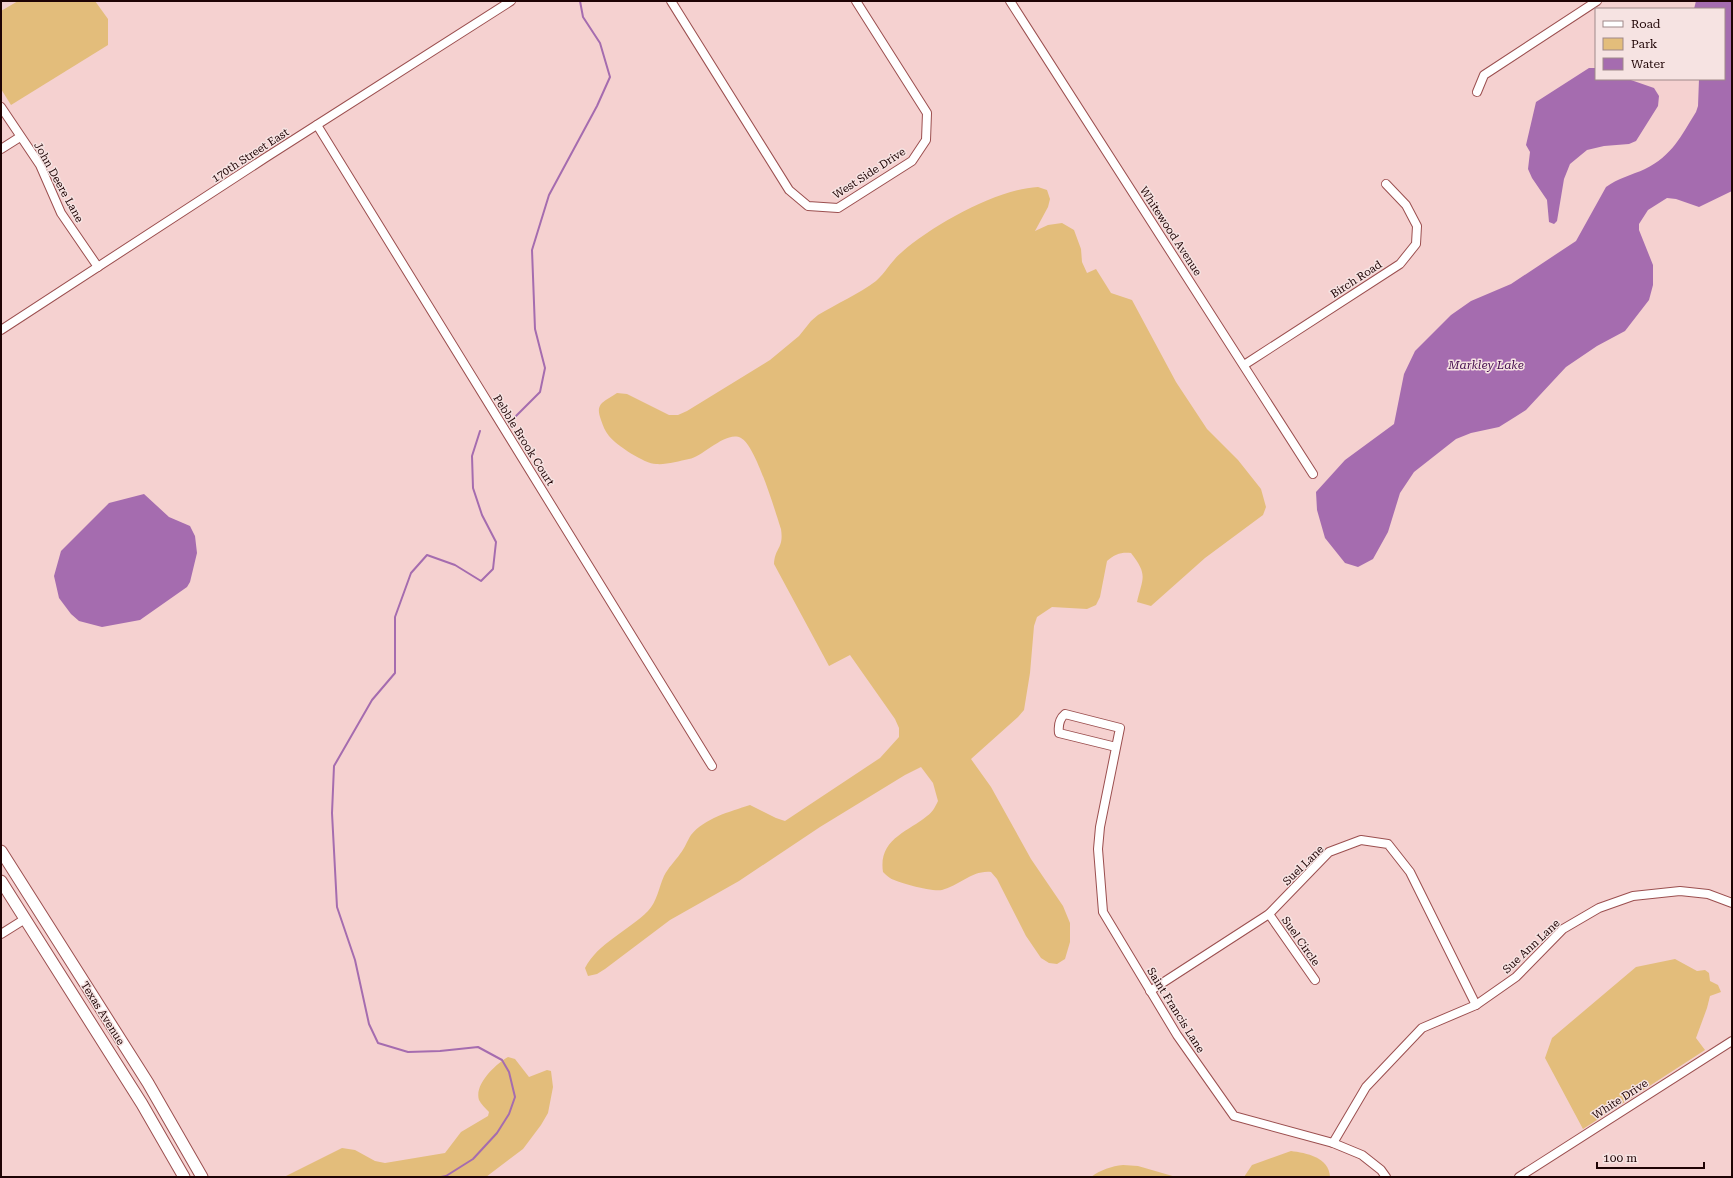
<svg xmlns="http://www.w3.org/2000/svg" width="1733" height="1178" viewBox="0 0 1733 1178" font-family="'Roboto Serif',serif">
<rect width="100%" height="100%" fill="#f5d1d0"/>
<g fill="#e3bd7b">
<path d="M18,1H95L108,19V45L11,105L1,89V11Z"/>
<path d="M1038,187L1047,190L1050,199L1048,207L1035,231L1048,225L1062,223L1074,230L1081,249L1082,262L1087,273L1096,269L1111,293L1132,300L1176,382L1207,429L1238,460L1261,489L1266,507L1263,515L1205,558L1151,606L1137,602C1143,577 1148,575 1131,553C1121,552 1115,554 1107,561L1100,597L1096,605L1087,609L1052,607L1037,617L1034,626L1030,673L1024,710L1018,717L971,759L991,787L1031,859L1063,906L1070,923V942L1065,959L1057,964L1049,963L1041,958L1026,936L997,879L991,872C972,870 959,886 942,890C932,892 898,883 890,878C887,876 885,874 883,872C878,839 908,832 927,816C933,812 935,807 938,801L933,783L921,767L905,775L820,827L739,881L670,920L605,969L597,974L588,976L585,968C598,943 628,931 648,911C657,902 659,887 664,876C668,868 675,861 680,854C685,848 687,841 691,835C705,818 729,812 750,805L776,818L785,821L880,758L899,737V728L895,719L850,655L829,666L774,564C775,547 784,549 781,529C775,511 756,446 741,438C726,430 703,457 689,459C679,461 666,465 656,464C645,464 616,445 609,436C605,431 603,426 601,420C599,414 597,408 602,403C606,399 613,396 617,393L627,394L669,415H678L687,411L770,360L799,336L811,321L818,315C836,304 859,294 876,281C886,272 892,260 902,252C933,225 997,189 1038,187Z"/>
<path d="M1675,959L1697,971L1705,970L1709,973L1710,981L1718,985L1721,992L1710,996L1707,1008L1696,1038L1705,1050L1583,1129L1545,1058L1552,1038L1636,967Z"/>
<path d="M508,1057L515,1059L529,1077L547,1070L551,1071L553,1087L548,1113L541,1125L523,1149L486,1177H284L342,1148L355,1150L375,1161L385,1163L445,1153L461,1132L488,1116L489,1112C485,1108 481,1104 479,1100C474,1084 496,1064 508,1057Z"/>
<path d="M1291,1151C1306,1153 1329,1157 1330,1177H1244L1252,1165Z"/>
<path d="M1123,1165L1138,1166L1176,1177H1091C1100,1170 1112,1166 1123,1165Z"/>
</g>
<g fill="#a56caf">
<path d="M1696,1H1732V191L1699,207L1676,199L1667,198L1648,210L1639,224V230L1653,265V285L1649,300L1625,331L1597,346L1566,367L1526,410L1515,417L1499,427L1471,433L1456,439L1414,472L1400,493L1388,532L1373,559L1358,567L1345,563L1325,538L1317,510L1316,492L1345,460L1394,424L1404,374L1415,351L1451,315L1471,301L1511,284L1576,241L1606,187C1618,178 1632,175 1645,169C1672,156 1681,136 1696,112L1698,106L1699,79H1724V9H1694Z"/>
<path d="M1589,68H1596V79H1628L1654,88L1659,96L1658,106L1636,141L1629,144L1604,146L1587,150L1570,164L1564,179L1557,221L1554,224L1549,222L1547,200L1532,178L1528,169L1530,152L1526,145L1536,102Z"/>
<path d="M144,494L169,517L190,526L195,536L197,553L190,582L187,587L140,620L102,627L79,621L71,614L59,598L54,576L61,551L109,503Z"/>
</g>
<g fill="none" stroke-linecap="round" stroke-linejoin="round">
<g stroke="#a56caf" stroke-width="2">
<path d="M514,418L540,392L545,368L535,329L532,250L549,195L597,106L610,77L600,43L583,17L580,1"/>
<path d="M441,1177L446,1176L473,1159L497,1133L509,1114L515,1097L509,1072L502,1060L478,1047L440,1051L408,1052L378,1043L369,1024L355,960L337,907L332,813L334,766L372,700L395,673V617L411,573L427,555L455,565L481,581L493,569L496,542L482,515L473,488L472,456L480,431"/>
</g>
<g stroke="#9b4f4f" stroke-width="10">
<g id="street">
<path d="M671,1L789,190L808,206L838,208L912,161L926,140L927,113L856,1"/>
<path d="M1010,1L1313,474"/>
<path d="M1477,92L1484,75L1597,1"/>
<path d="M1,107L40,165L61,213L98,267"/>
<path d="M317,125L712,766"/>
<path d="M1,149L20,137"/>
<path d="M1,330L265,158L511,1"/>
<path d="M1244,365L1400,264L1416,244L1417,226L1406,205L1386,184"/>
<path d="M1116,747L1059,733C1058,725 1059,719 1065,714L1120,728L1100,827L1098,849L1103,912L1177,1035L1234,1116L1333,1143L1362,1155L1381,1170L1386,1177"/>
<path d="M1269,914L1315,980"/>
<path d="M1,934L25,919"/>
<path d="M1150,991L1269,914L1329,852L1361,840L1388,844L1410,872L1476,1005"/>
<path d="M1333,1143L1366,1087L1422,1028L1476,1005L1516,977L1563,929L1599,908L1633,896L1680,891L1708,894L1732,903"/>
<path d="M1519,1177L1732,1041"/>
</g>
</g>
<g stroke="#9b4f4f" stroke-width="13">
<g id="secondary">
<path d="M1,851L148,1083L202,1177"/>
<path d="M1,881L142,1104L184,1177"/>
</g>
</g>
<use href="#street" stroke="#fff" stroke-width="8"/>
<use href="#secondary" stroke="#fff" stroke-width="11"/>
</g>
<g text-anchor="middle" stroke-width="3" stroke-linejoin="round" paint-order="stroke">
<g font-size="11" fill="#1e0304" stroke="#f6e3e2">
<text transform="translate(250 155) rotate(-33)" y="4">170th Street East</text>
<text transform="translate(869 173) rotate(-33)" y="4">West Side Drive</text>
<text transform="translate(59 182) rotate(61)" y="4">John Deere Lane</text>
<text transform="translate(1171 231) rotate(57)" y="4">Whitewood Avenue</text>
<text transform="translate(1356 279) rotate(-33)" y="4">Birch Road</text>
<text transform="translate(524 440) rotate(58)" y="4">Pebble Brook Court</text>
<text transform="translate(1303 865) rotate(-44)" y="4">Suel Lane</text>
<text transform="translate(1301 941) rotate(55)" y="4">Suel Circle</text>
<text transform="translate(1531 946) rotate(-43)" y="4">Sue Ann Lane</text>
<text transform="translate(1176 1010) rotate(58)" y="4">Saint Francis Lane</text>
<text transform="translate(103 1013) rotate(58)" y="4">Texas Avenue</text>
<text transform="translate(1620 1099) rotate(-33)" y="4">White Drive</text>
</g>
<g font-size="12" font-style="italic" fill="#440d4e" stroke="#f6e3e2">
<text x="1486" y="369">Markley Lake</text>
</g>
</g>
<rect width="1733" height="1178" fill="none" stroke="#1e0304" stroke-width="4"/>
<rect x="1595" y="8" width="130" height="72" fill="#f6e3e2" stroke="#a08989"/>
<rect x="1603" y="21" width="20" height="6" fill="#ffffff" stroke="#a08989"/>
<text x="1631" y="28" font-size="12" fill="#1e0304">Road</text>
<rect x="1603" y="38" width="20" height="12" fill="#e3bd7b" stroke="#a08989"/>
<text x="1631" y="48" font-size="12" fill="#1e0304">Park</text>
<rect x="1603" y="58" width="20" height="12" fill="#a56caf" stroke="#a08989"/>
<text x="1631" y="68" font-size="12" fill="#1e0304">Water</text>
<path d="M1597 1162v6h107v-6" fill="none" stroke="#1e0304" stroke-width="2"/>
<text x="1603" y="1162" font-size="12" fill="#1e0304" stroke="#f6e3e2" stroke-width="3" paint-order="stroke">100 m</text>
</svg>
